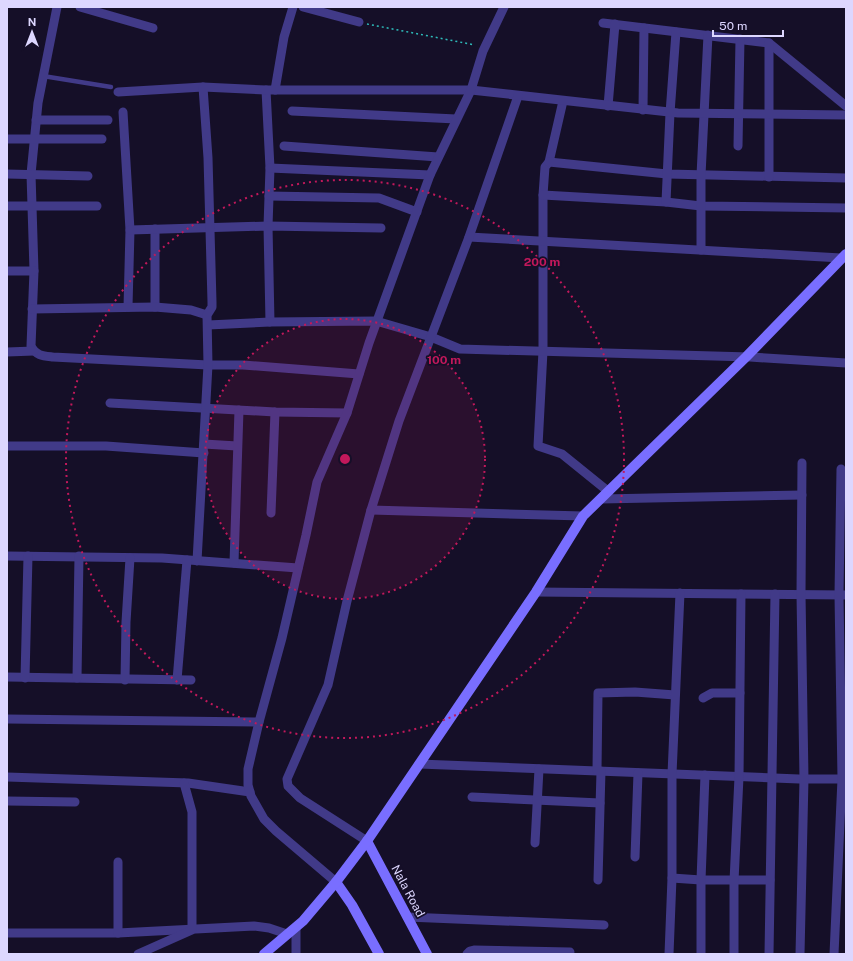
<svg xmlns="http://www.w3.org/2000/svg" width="853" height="961" viewBox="0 0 853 961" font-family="'Public Sans',sans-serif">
<rect width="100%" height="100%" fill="#150f28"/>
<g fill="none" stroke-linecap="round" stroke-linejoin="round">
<path stroke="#2ebcba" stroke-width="1.5" stroke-dasharray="2 3" stroke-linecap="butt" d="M367,24L475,45"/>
<path stroke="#413a88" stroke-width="4.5" d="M43,76L111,87"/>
<g stroke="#413a88" stroke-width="9">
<path d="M57,7L38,103L31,174L34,271L31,346C36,356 44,356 53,357L208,365H243L359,374"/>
<path d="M80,7L153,28"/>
<path d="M303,7L359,22"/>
<path d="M603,23L769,43L846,106"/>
<path d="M266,90L270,168L268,226L270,322"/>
<path d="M275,90L284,37L293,7"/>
<path d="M118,92L203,87"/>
<path d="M563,101L549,162L545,167L543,195V351L538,446L562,454L609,492"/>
<path d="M608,106L615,24"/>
<path d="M643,110L644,28"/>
<path d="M292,111L456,119"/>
<path d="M123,112L130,230L128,307"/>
<path d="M36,120H108"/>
<path d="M7,139H102"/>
<path d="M284,146L438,157"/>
<path d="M738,146L740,39"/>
<path d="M549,162L667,174L846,178"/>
<path d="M270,168L430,175"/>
<path d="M7,174L88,176"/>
<path d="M769,177V43"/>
<path d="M543,195L666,202L701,206L846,208"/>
<path d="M269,196L379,198L417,212"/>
<path d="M666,202L670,113L676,32"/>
<path d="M7,206H97"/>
<path d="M155,229V307"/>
<path d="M130,230L268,226L381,228"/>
<path d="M469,237L841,258"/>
<path d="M701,250V175L708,35"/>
<path d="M7,271H34"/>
<path d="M32,309L155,307L191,310L207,315"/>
<path d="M208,325L270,322L376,321L431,337L460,349L750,357L846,363"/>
<path d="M7,352L34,351"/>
<path d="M110,403L275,412L347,413"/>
<path d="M204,444L237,446"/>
<path d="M7,446H106L204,453"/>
<path d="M601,499L802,495"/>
<path d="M371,510L583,516"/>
<path d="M271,513L275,412"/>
<path d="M7,556L162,558L298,568"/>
<path d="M197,561L208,365L207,315L212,307V302L208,158L203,87L266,90H471L678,113L846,115"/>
<path d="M234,563L239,410"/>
<path d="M536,592L846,595"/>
<path d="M7,677L191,680"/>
<path d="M25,678L28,556"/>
<path d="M77,678L79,556"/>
<path d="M125,680L126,622L130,558"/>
<path d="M177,680L187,560"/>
<path d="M703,698L712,693H740"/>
<path d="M7,719L259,722"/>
<path d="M419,764L799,779H846"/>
<path d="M7,777L188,783L250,792"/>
<path d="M472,797L600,803"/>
<path d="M7,801L75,802"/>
<path d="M367,841L300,798L288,786L287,779L328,685L347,601L371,510L399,421L469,237L518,96"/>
<path d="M535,843L539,769"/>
<path d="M635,857L638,773"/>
<path d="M672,878L701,880H770"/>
<path d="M598,880L601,771L597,770L598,693L635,692L675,695"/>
<path d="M336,882L276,831L264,819L251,796L248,785V769L259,722L282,638L306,535L317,482L347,413L369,343L430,175L471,90L483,51L504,7"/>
<path d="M407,917L604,925"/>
<path d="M7,933H118L254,926L269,928L287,934"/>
<path d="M118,933V862"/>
<path d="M138,954L192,930V812L184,783"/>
<path d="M296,954V927"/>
<path d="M467,954L470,951L474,950L570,952"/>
<path d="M669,954L672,878V774L680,593"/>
<path d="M701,954V880L705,775"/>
<path d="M734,954V881L739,777L741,594"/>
<path d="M769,954L775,594"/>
<path d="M800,954L804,779L801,594L802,463"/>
<path d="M834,954L842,779L839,595L841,469"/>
</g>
<g stroke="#796eff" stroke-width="10">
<path d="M367,841L427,954"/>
<path d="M336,882L352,905L379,954"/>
<path d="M264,954L303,921L336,882L367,841L536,592L583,516L746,357L846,254"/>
</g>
</g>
<circle cx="345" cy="459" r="140" fill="#c2185b" fill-opacity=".12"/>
<g fill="none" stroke="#c2185b" stroke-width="2" stroke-dasharray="2 4">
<circle cx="345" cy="459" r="140"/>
<circle cx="345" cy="459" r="279"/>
</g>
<g text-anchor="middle" stroke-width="3.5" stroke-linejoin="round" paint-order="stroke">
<g font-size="12" fill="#ddd7ff" stroke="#150f28">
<text transform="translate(408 891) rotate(62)" y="4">Nala Road</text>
</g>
</g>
<circle cx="345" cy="459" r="6" fill="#c2185b" stroke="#150f28" stroke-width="2"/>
<g font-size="12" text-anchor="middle" font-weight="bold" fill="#c2185b" stroke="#150f28" stroke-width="3.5" stroke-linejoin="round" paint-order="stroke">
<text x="542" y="266">200 m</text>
<text x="444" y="364">100 m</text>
</g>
<rect width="853" height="961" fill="none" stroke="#ddd7ff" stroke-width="16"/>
<g transform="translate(32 32)" stroke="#150f28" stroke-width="3" paint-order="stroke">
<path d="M0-3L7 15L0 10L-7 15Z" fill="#ddd7ff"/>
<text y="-6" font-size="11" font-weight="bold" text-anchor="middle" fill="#ddd7ff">N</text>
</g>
<path d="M713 30v6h70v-6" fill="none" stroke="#ddd7ff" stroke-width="2"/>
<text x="719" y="30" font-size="12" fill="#ddd7ff" stroke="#150f28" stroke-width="3" paint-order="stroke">50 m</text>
</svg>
